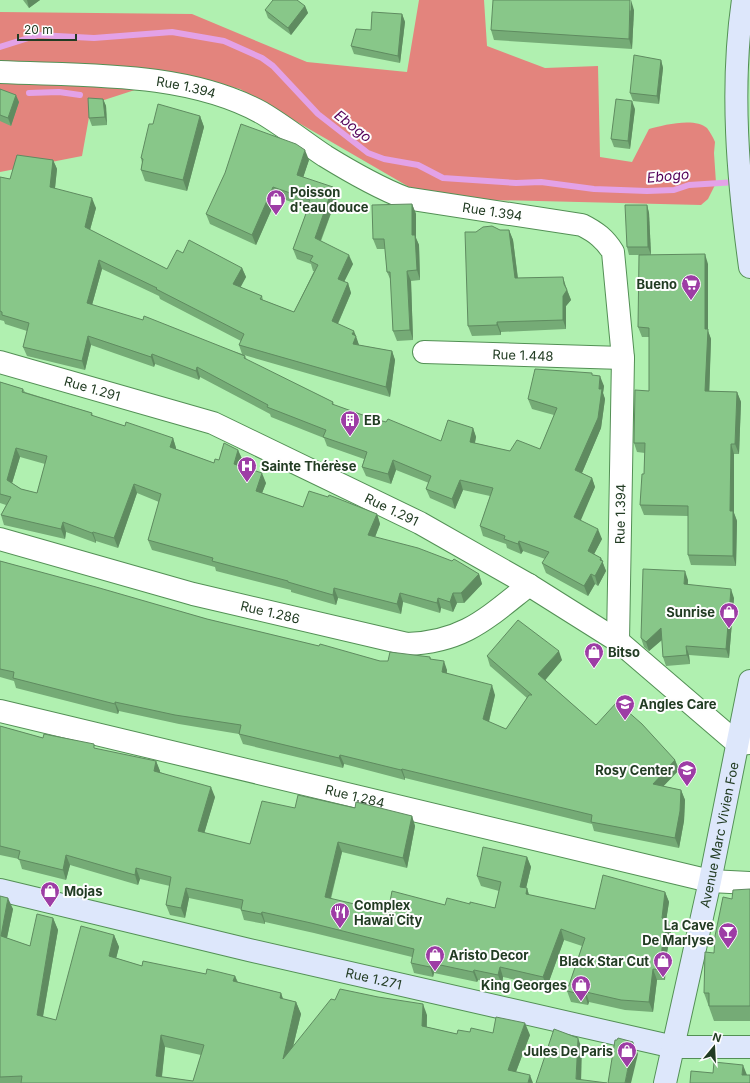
<svg xmlns="http://www.w3.org/2000/svg" width="750" height="1083" viewBox="0 0 750 1083" font-family="Inter,sans-serif">
<rect width="100%" height="100%" fill="#b0f0b0"/>
<path fill="#e3847d" d="M419,0H484L487,46L545,68L598,66L600,157L632,162L649,129C663,125 695,117 707,128C710,132 713,137 715,142L714,153L716,183L708,199L701,205L452,199L416,191L240,89L158,71L141,88L101,101L91,106L82,156L0,172V12L192,14L307,62L407,72Z"/>
<g fill="none" stroke-linecap="round" stroke-linejoin="round">
<g stroke="#e3a2e7" stroke-width="6">
<path d="M0,47L38,35L94,38L172,32L224,41L262,58L273,66L318,114L368,153L384,159L418,165L443,178L516,183L541,182L594,189L647,191L674,190L689,185L736,182"/>
<path d="M29,93L59,92L80,95"/>
</g>
<g stroke="#539055" stroke-width="24">
<g id="street">
<path id="s1" d="M0,72C84,76 186,71 262,113C284,126 304,142 325,156C351,172 377,187 405,198L582,225C596,232 605,239 613,252L623,358L618,641"/>
<path id="s2" d="M424,352L623,358"/>
<path id="s3" d="M0,362L213,423L420,523L529,585L618,641L738,744L750,743"/>
<path id="s4" d="M0,539L193,594L407,644C464,642 487,618 529,585"/>
<path id="s5" d="M0,711L710,881L750,883"/>
</g>
</g>
<g stroke="#539055" stroke-width="24">
<g id="secondary">
<path d="M743,0C730,88 738,179 750,267"/>
<path id="s6" d="M0,890L249,950L674,1047H750"/>
<path id="s7" d="M665,1083L710,881L750,681"/>
</g>
</g>
<use href="#street" stroke="#fff" stroke-width="22"/>
<use href="#secondary" stroke="#dde7fb" stroke-width="22"/>
</g>
<g fill="#75ab76" fill-rule="evenodd">
<path d="M23,0H40L29,8Z"/>
<path d="M305,6L308,13L291,35L268,18L265,10Z"/>
<path d="M634,10L632,49L494,40L491,30Z"/>
<path d="M402,14L405,22L400,63L354,54L351,46L371,30Z"/>
<path d="M661,60L663,68L659,104L633,101L630,93Z"/>
<path d="M0,89L19,102L11,126L0,121Z"/>
<path d="M103,99L106,106L107,125L92,126L89,118Z"/>
<path d="M635,109L630,149L614,147L611,139Z"/>
<path d="M200,116L204,127L187,191L145,181L141,170L142,163L141,158Z"/>
<path d="M53,160L57,169L55,188L96,208L90,230L167,269L183,253L242,268L246,277L240,287L262,296L263,300L294,312L314,271H313L311,264L297,259L293,249L307,211L306,207L277,197L256,245L210,224L206,214L309,160L303,177L337,197L321,241L353,264L344,282L348,283L351,293L338,324L355,336L359,345L392,351L395,360L390,397L244,355L245,356L247,360L333,402L334,405L371,418L441,441L473,428L476,437L475,443L510,451L540,449L554,415L532,409L528,399L593,375L604,386L603,393L605,399L601,428L582,473L592,478L595,487L580,520L602,539L594,554L601,558L606,571L598,586L595,584L588,596L546,573L542,563L545,559L523,551L521,554L507,548L506,544L483,536L480,526L490,496L463,490L455,509L430,498L426,489L429,483L396,470L391,484L366,476L362,467L364,459L327,446L324,438L271,417L270,414L200,377L199,380L155,364L154,367L91,345L85,370L27,356L23,347L27,331L5,324L4,321L0,320V177L10,179ZM102,269L159,296L160,299L241,341L239,345L242,354L92,305Z"/>
<path d="M412,204L416,214V238L419,245L420,280L411,281L413,340L397,341L393,331L391,281L387,272L385,249H377L373,239Z"/>
<path d="M647,205L649,213L651,255H629L627,247Z"/>
<path d="M500,230H509L513,240L518,278L566,287L571,300L566,306V329L501,332V335L472,336L468,326Z"/>
<path d="M708,264V331L711,339L709,391L737,392L741,402L739,454H734V513L737,521L736,566L691,565L688,555V516L644,515L640,505L644,474L645,453L637,452L634,443L649,391V337H642L638,327Z"/>
<path d="M0,382L23,389L25,392L92,413L93,416L125,426L173,438L176,448V449L214,463L238,450L242,459L240,466L266,483L262,493L303,507L377,514L380,524L375,537L479,574L482,584L464,603H457L453,612L441,608L440,613L403,602L401,614L338,598L336,605L291,592V590L216,571L215,567L152,550L148,540L159,502L137,493L118,548L96,541V543L66,532L65,539L4,525L1,515L6,505L0,503ZM20,457L45,464L37,493L21,489L12,483Z"/>
<path d="M0,561L207,619L380,661H388L430,657L431,659L447,670V673L495,695L489,722L506,729L527,698L490,666L487,656L562,660L545,680L596,725L675,760L679,770L663,786L681,790L685,800L684,821L679,848L594,831L592,824L405,778V780L344,764L343,768L243,744L239,734L179,724L119,711L118,714L16,688L14,681L0,677Z"/>
<path d="M688,580V585L734,598L729,658L689,655L690,664L666,666L663,657L662,640L649,651L644,647L641,638Z"/>
<path d="M0,726L43,738L156,761L160,771V772L215,797L204,833L250,844L295,808H355L412,816L415,826L407,868L342,852L331,899L388,912L445,905L470,904L495,908L499,891L481,886L477,876L527,857L531,867L526,888H527L529,895L595,909L665,892L669,902L666,920L668,921L671,931L666,958L665,980H657L653,1012L625,1010L589,1002L588,1005L571,1002L567,991L582,946L564,940L547,987L503,977L502,985L478,980L477,982L434,973L433,977L414,973L411,963L412,957L314,933L265,922V924L244,920L241,910V909L189,898L185,918L170,915L166,905L170,886L140,879L138,885L70,865L66,880L22,869L19,859L0,855Z"/>
<path d="M750,889V1021H714L704,993L714,953L732,899Z"/>
<path d="M0,896L13,909L7,938L30,946L53,918L58,930L43,1017L56,1020L114,935L119,947L116,958L142,966L206,974L235,976L238,982L281,993L283,999L296,1002L301,1014L293,1047L427,1015V1027L457,1034L470,1032L493,1033L530,1035L516,1072L533,1083H0ZM165,1047L201,1055L193,1081L162,1077Z"/>
</g>
<g fill="#5f8b60">
<path d="M27,0H40L29,8Z"/>
<path d="M631,0L634,10L632,49L629,39Z"/>
<path d="M305,6L308,13L291,35L288,28Z"/>
<path d="M402,14L405,22L400,63L398,56Z"/>
<path d="M661,60L663,68L659,104L657,96Z"/>
<path d="M16,95L19,102L11,126L8,118Z"/>
<path d="M103,99L106,106L107,125L105,117Z"/>
<path d="M632,101L635,109L630,149L628,141Z"/>
<path d="M200,116L204,127L187,191L183,180Z"/>
<path d="M305,150L309,160L301,184L297,175Z"/>
<path d="M53,160L57,169L54,197L50,187Z"/>
<path d="M273,187L277,197L256,245L252,235Z"/>
<path d="M333,187L337,197L318,247L315,238Z"/>
<path d="M92,198L96,208L88,237L85,227Z"/>
<path d="M412,204L416,214V238L419,245L420,280L417,270L412,235Z"/>
<path d="M647,205L649,213L651,255L648,247Z"/>
<path d="M509,230L513,240L519,288L515,278Z"/>
<path d="M705,254L708,264V331L711,339L709,401L705,391Z"/>
<path d="M349,255L353,264L341,288L338,279Z"/>
<path d="M99,260L102,269L90,312L87,303Z"/>
<path d="M242,268L246,277L237,294L233,284Z"/>
<path d="M407,271L411,281L413,340L410,330Z"/>
<path d="M563,277L566,287L567,291V290L571,300L566,306V329L563,320V296L564,284Z"/>
<path d="M348,283L351,293L335,330L332,321Z"/>
<path d="M497,322L501,332V335L497,325Z"/>
<path d="M354,331L356,336L359,345L353,344L352,334Z"/>
<path d="M88,336L91,345L85,370L82,361Z"/>
<path d="M392,351L395,360L390,397L386,387Z"/>
<path d="M152,354L155,364L154,367L151,357Z"/>
<path d="M197,367L200,377L199,380L196,371Z"/>
<path d="M600,376L604,386L603,393L605,399L601,428L579,480L575,470L599,389Z"/>
<path d="M737,392L741,402L739,454L735,444Z"/>
<path d="M473,428L476,437L473,451L470,442Z"/>
<path d="M173,438L176,448L174,457L170,447Z"/>
<path d="M731,444L734,454V513L737,521L736,566L733,556L730,511Z"/>
<path d="M16,448L20,457L10,490L7,480Z"/>
<path d="M238,450L242,459L238,474L234,464Z"/>
<path d="M393,460L396,470L391,484L388,474Z"/>
<path d="M262,473L266,483L259,501L256,491Z"/>
<path d="M592,478L595,487L578,527L574,517Z"/>
<path d="M460,480L463,490L455,509L452,499Z"/>
<path d="M134,484L137,493L118,548L114,538Z"/>
<path d="M377,514L380,524L372,545L368,535Z"/>
<path d="M63,522L66,532L65,539L61,529Z"/>
<path d="M598,529L602,539L591,560L588,551Z"/>
<path d="M93,532L96,541V543L92,533Z"/>
<path d="M519,541L523,551L521,554L518,544Z"/>
<path d="M601,558L606,571L598,586L595,576Z"/>
<path d="M685,571L688,580L687,593L684,584Z"/>
<path d="M479,574L482,584L464,603L461,593Z"/>
<path d="M591,574L595,584L588,596L584,586Z"/>
<path d="M334,588L338,598L336,605L333,595Z"/>
<path d="M731,589L734,598L729,658L726,649Z"/>
<path d="M400,593L403,602L401,614L397,604Z"/>
<path d="M453,593L457,603L453,612L450,602Z"/>
<path d="M438,598L441,608L440,613L437,603Z"/>
<path d="M661,628L664,638L649,651L646,642Z"/>
<path d="M686,646L689,655L690,664L687,655Z"/>
<path d="M559,651L562,660L542,684L538,674Z"/>
<path d="M444,661L447,670L445,682L442,672Z"/>
<path d="M492,685L495,695L487,729L483,719Z"/>
<path d="M115,702L119,711L118,714L115,704Z"/>
<path d="M340,755L344,764L343,768L339,758Z"/>
<path d="M675,760L679,770L657,793L653,784Z"/>
<path d="M156,761L160,771L158,781L154,771Z"/>
<path d="M402,769L405,778V780L401,770Z"/>
<path d="M211,787L215,797L202,841L198,831Z"/>
<path d="M681,790L685,800L684,821L679,848L675,838Z"/>
<path d="M412,816L415,826L407,868L403,858Z"/>
<path d="M338,842L342,852L328,908L325,897Z"/>
<path d="M66,855L70,865L66,880L63,870Z"/>
<path d="M527,857L531,867L524,897L520,887Z"/>
<path d="M136,868L140,879L138,885L135,875Z"/>
<path d="M186,888L189,898L185,918L181,908Z"/>
<path d="M527,888L530,899L526,894Z"/>
<path d="M665,892L669,902L665,928L662,918Z"/>
<path d="M8,898L13,909L5,947L1,936Z"/>
<path d="M262,912L265,922V924L261,914Z"/>
<path d="M53,918L58,930L41,1027L37,1015Z"/>
<path d="M668,921L671,931L666,958L665,980L661,970L662,948Z"/>
<path d="M561,929L564,940L547,987L543,977Z"/>
<path d="M114,935L119,947L114,967L109,956Z"/>
<path d="M431,963L434,973L433,977L430,967Z"/>
<path d="M500,967L503,977L502,985L498,975Z"/>
<path d="M653,969L657,980L653,1012L649,1002Z"/>
<path d="M474,970L478,980L477,982L473,972Z"/>
<path d="M235,976L239,987L233,981Z"/>
<path d="M586,992L589,1002L588,1005L585,995Z"/>
<path d="M281,993L285,1005L280,998Z"/>
<path d="M296,1002L301,1014L287,1071L283,1059Z"/>
<path d="M423,1004L427,1015L426,1037L422,1026Z"/>
<path d="M525,1023L530,1035L512,1082L508,1070Z"/>
<path d="M161,1035L165,1047L161,1083L156,1076Z"/>
<path d="M578,1038L582,1049L581,1083L576,1079Z"/>
<path d="M633,1042L638,1054L631,1083H625Z"/>
<path d="M743,1065L747,1075H742Z"/>
<path d="M530,1075L533,1083H528Z"/>
</g>
<g fill="#88c789" stroke="#5f8b60" fill-rule="evenodd">
<path d="M273,0H297L305,6L288,28L265,10Z"/>
<path d="M493,0H630L629,39L491,30Z"/>
<path d="M372,12L402,14L398,56L351,46L356,29L371,30Z"/>
<path d="M634,55L661,60L657,96L630,93Z"/>
<path d="M0,89L16,95L8,118L0,115Z"/>
<path d="M88,98L103,99L105,117L89,118Z"/>
<path d="M616,99L632,101L628,141L611,139Z"/>
<path d="M158,104L200,116L183,180L141,170L143,159L141,158L149,124H153Z"/>
<path d="M241,124L296,144L305,150L297,175L333,187L315,238L349,255L338,279L348,283L332,321L354,331L352,334L356,336L353,344L392,351L386,387L239,345L244,334L156,289L157,288L99,260L87,303L143,320L144,316L245,356L244,358L333,402L332,404L371,418L386,422L388,419L441,441L448,420L473,428L470,442L510,451L517,440L540,449L557,408L528,399L535,369L592,373V375L600,376L599,389H602L598,418L575,470L592,478L574,517L598,529L588,551L601,558L600,560L603,561L595,576L591,574L584,586L542,563L549,552L519,541L518,544L504,539L505,536L480,526L493,488L460,480L452,499L426,489L431,476L393,460L388,474L362,467L367,452L323,437L326,430L267,407L268,405L197,367L196,371L152,354L151,357L88,336L82,361L23,347L29,323L2,315V312L0,311V177L10,179L17,155L53,160L50,187L92,198L85,227L167,269L177,250L183,253L189,240L242,268L233,284L262,296L260,299L294,312L318,265L310,261L313,256L293,249L308,208L306,207L310,200L273,187L252,235L206,214L225,173Z"/>
<path d="M412,204V235H415L417,270L407,271L410,330L393,331L390,272H387L384,239H373L372,205Z"/>
<path d="M625,205H647L648,247H627Z"/>
<path d="M492,226L500,230H509L515,278L563,277L564,284L567,290L563,296V320L497,322V325L468,326L465,232H476L483,227Z"/>
<path d="M705,254V329H708L705,391L737,392L735,444H731L730,511H733V556L688,555V506L640,505L642,474H644L645,443H634L635,390L649,391V328L638,327L639,255Z"/>
<path d="M0,382L23,389L22,392L92,413L91,415L125,426L126,422L173,438L170,447L214,463L215,459L219,460L224,443L238,450L234,464L262,473L256,491L303,507L309,491L328,497L329,495L377,514L368,535L418,548L452,561L454,559L479,574L461,593H453L450,602L438,598L437,603L400,593L397,604L334,588L333,595L288,582V581L212,561L213,558L148,540L161,494L134,484L114,538L93,532L92,533L63,522L61,529L1,515L11,497L0,494ZM16,448L47,456L37,493L21,489L7,480Z"/>
<path d="M0,561L96,587L207,619L319,646L320,644L380,661H388L390,652L430,657V659L444,661L442,672L492,685L483,719L506,729L529,695H532L487,656L518,620L559,651L538,674L596,725L617,702L642,724L675,760L653,784L681,790L680,811L675,838L591,822L592,815L402,769L401,770L340,755L339,758L239,734L241,725L175,715L115,702V704L13,678L14,672L0,669Z"/>
<path d="M643,569L685,571L684,584L731,589L726,649L686,646L687,655L663,657L661,628L646,642L641,638Z"/>
<path d="M0,726L43,738L44,734L94,744V748L156,761L154,771L211,787L198,831L250,844L262,801L295,808L298,795L355,808L356,802L412,816L403,858L338,842L325,897L388,912L392,891L445,905L447,898L470,904V902L495,908L501,882L477,876L483,847L527,857L520,887L527,888L526,894L595,909L603,875L665,892L662,918L668,921L662,948L661,970L653,969L649,1002L621,1000L586,992L585,995L567,991L585,938L561,929L543,977L500,967L498,975L474,970L473,972L431,963L430,967L411,963L414,949L311,923L262,912L261,914L241,910L243,900L186,888L181,908L166,905L171,877L136,868L135,875L66,855L63,870L18,859L20,851L0,846Z"/>
<path d="M750,889V1006H709V993H704L705,952L714,953L715,936L723,897L732,899L733,890Z"/>
<path d="M0,896L8,898L1,936L30,946L37,914L53,918L37,1015L56,1020L81,926L114,935L109,956L142,966L143,961L206,974L207,969L235,976L233,981L281,993L280,998L296,1002L283,1059L331,999L335,1000L340,989L378,997L423,1004L422,1026L457,1034L458,1030L470,1032L471,1028L493,1033L496,1017L525,1023L508,1070L530,1075L528,1083H21L22,1076L0,1077ZM161,1035L204,1045L193,1081L156,1076Z"/>
<path d="M554,1029L578,1038L576,1079L607,1083H536Z"/>
<path d="M618,1038L633,1042L625,1083H608L615,1040H617Z"/>
<path d="M714,1062L743,1065L742,1075H750V1083H690L691,1071L713,1073Z"/>
</g>
<defs>
<g id="shop-pin" transform="scale(1)"><path d="M0 17L-7.5 6A9.5 9.5 0 1 1 7.5 6Z" fill="#9d3da5" stroke="#fefefe"/><path d="M-5-2.5h2.3a2.7 3.5 0 0 1 5.4 0H5L5.5 6h-11ZM-1.5-2.5h3a1.5 2.3 0 0 0-3 0Z" fill="#fff"/></g>
<g id="supermarket-pin" transform="scale(1)"><path d="M0 17L-7.5 6A9.5 9.5 0 1 1 7.5 6Z" fill="#9d3da5" stroke="#fefefe"/><path d="M-6-5.5h2.5l.6 2H6L4.5 2H-2.5L-4.4-4H-6ZM-1.5 3.2a1.3 1.3 0 1 0 .1 0ZM3 3.2a1.3 1.3 0 1 0 .1 0Z" fill="#fff"/></g>
<g id="building-pin" transform="scale(1)"><path d="M0 17L-7.5 6A9.5 9.5 0 1 1 7.5 6Z" fill="#9d3da5" stroke="#fefefe"/><path d="M-4-6H4V6H1V3H-1V6H-4ZM-2.5-4.3h1.7v1.8h-1.7ZM.8-4.3h1.7v1.8H.8ZM-2.5-1h1.7V.8h-1.7ZM.8-1h1.7V.8H.8Z" fill="#fff"/></g>
<g id="hospital-pin" transform="scale(1)"><path d="M0 17L-7.5 6A9.5 9.5 0 1 1 7.5 6Z" fill="#9d3da5" stroke="#fefefe"/><path d="M-5-5h3v3.5h4V-5h3V5h-3V1.5h-4V5h-3Z" fill="#fff"/></g>
<g id="school-pin" transform="scale(1)"><path d="M0 17L-7.5 6A9.5 9.5 0 1 1 7.5 6Z" fill="#9d3da5" stroke="#fefefe"/><path d="M0-5L7-2L0 1L-7-2ZM-4 1L0 2.5L4 1V4Q0 6-4 4Z" fill="#fff"/></g>
<g id="university-pin" transform="scale(1)"><path d="M0 17L-7.5 6A9.5 9.5 0 1 1 7.5 6Z" fill="#9d3da5" stroke="#fefefe"/><path d="M0-5L7-2L0 1L-7-2ZM-4 1L0 2.5L4 1V4Q0 6-4 4Z" fill="#fff"/></g>
<g id="restaurant-pin" transform="scale(1)"><path d="M0 17L-7.5 6A9.5 9.5 0 1 1 7.5 6Z" fill="#9d3da5" stroke="#fefefe"/><path d="M-5-6h1v4h1v-4h1v4h1v-4h1v5L-1.5 .5V6h-2V.5L-5-1ZM5-6V6H3V1.5H1.5Q1.5-4 5-6Z" fill="#fff"/></g>
<g id="bar-pin" transform="scale(1)"><path d="M0 17L-7.5 6A9.5 9.5 0 1 1 7.5 6Z" fill="#9d3da5" stroke="#fefefe"/><path d="M-6-5H6L.8 .8V4.5H3.5V6h-7V4.5H-.8V.8Z" fill="#fff"/></g>
</defs>
<g fill-rule="evenodd">
<use href="#shop-pin" x="276" y="199"/>
<use href="#supermarket-pin" x="691" y="284"/>
<use href="#building-pin" x="350" y="420"/>
<use href="#hospital-pin" x="247" y="466"/>
<use href="#shop-pin" x="729" y="612"/>
<use href="#shop-pin" x="594" y="652"/>
<use href="#school-pin" x="625" y="704"/>
<use href="#university-pin" x="687" y="770"/>
<use href="#shop-pin" x="50" y="891"/>
<use href="#restaurant-pin" x="340" y="912"/>
<use href="#bar-pin" x="728" y="932"/>
<use href="#shop-pin" x="435" y="955"/>
<use href="#shop-pin" x="663" y="961"/>
<use href="#shop-pin" x="581" y="985"/>
<use href="#shop-pin" x="627" y="1051"/>
</g>
<g text-anchor="middle" stroke-width="4" stroke-linejoin="round" paint-order="stroke">
<g font-size="13" fill="#223c23" stroke="#fefefe">
<text dy="5" stroke="none"><textPath href="#s1" startOffset="187">Rue 1.394</textPath></text>
<text dy="5" stroke="none"><textPath href="#s1" startOffset="523">Rue 1.394</textPath></text>
<text dy="5" stroke="none"><textPath href="#s2" startOffset="99">Rue 1.448</textPath></text>
<text dy="5" stroke="none"><textPath href="#s3" startOffset="96">Rue 1.291</textPath></text>
<text dy="5" stroke="none"><textPath href="#s3" startOffset="420">Rue 1.291</textPath></text>
<text transform="translate(620 514) rotate(-89)" y="5">Rue 1.394</text>
<text dy="5" stroke="none"><textPath href="#s4" startOffset="280">Rue 1.286</textPath></text>
<text dy="5" stroke="none"><textPath href="#s5" startOffset="365">Rue 1.284</textPath></text>
<text dy="5" stroke="none"><textPath href="#s7" startOffset="254">Avenue Marc Vivien Foe</textPath></text>
<text dy="5" stroke="none"><textPath href="#s6" startOffset="384">Rue 1.271</textPath></text>
</g>
<g font-size="13" font-weight="bold" fill="#223c23" stroke="#fefefe" text-anchor="start">
<text x="290" y="197">Poisson<tspan x="290" dy="15">d'eau douce</tspan></text>
<text x="677" y="289" text-anchor="end">Bueno</text>
<text x="364" y="425">EB</text>
<text x="261" y="471">Sainte Thérèse</text>
<text x="715" y="617" text-anchor="end">Sunrise</text>
<text x="608" y="657">Bitso</text>
<text x="639" y="709">Angles Care</text>
<text x="673" y="775" text-anchor="end">Rosy Center</text>
<text x="64" y="896">Mojas</text>
<text x="354" y="910">Complex<tspan x="354" dy="15">Hawaï City</tspan></text>
<text x="714" y="930" text-anchor="end">La Cave<tspan x="714" dy="15">De Marlyse</tspan></text>
<text x="449" y="960">Aristo Decor</text>
<text x="649" y="966" text-anchor="end">Black Star Cut</text>
<text x="567" y="990" text-anchor="end">King Georges</text>
<text x="613" y="1056" text-anchor="end">Jules De Paris</text>
</g>
<g font-size="14" font-style="italic" fill="#520059" stroke="#fefefe">
<text transform="translate(353 126) rotate(38)" y="5">Ebogo</text>
<text transform="translate(668 176) rotate(-5)" y="5">Ebogo</text>
</g>
</g>
<g transform="translate(714 1047) rotate(18)" stroke="#fefefe" stroke-width="3" paint-order="stroke">
<path d="M0-3L7 15L0 10L-7 15Z" fill="#223c23"/>
<text y="-6" font-size="11" font-weight="bold" text-anchor="middle" fill="#223c23">N</text>
</g>
<path d="M18 34v6h58v-6" fill="none" stroke="#223c23" stroke-width="2"/>
<text x="24" y="34" font-size="12" fill="#223c23" stroke="#fefefe" stroke-width="3" paint-order="stroke">20 m</text>
</svg>
